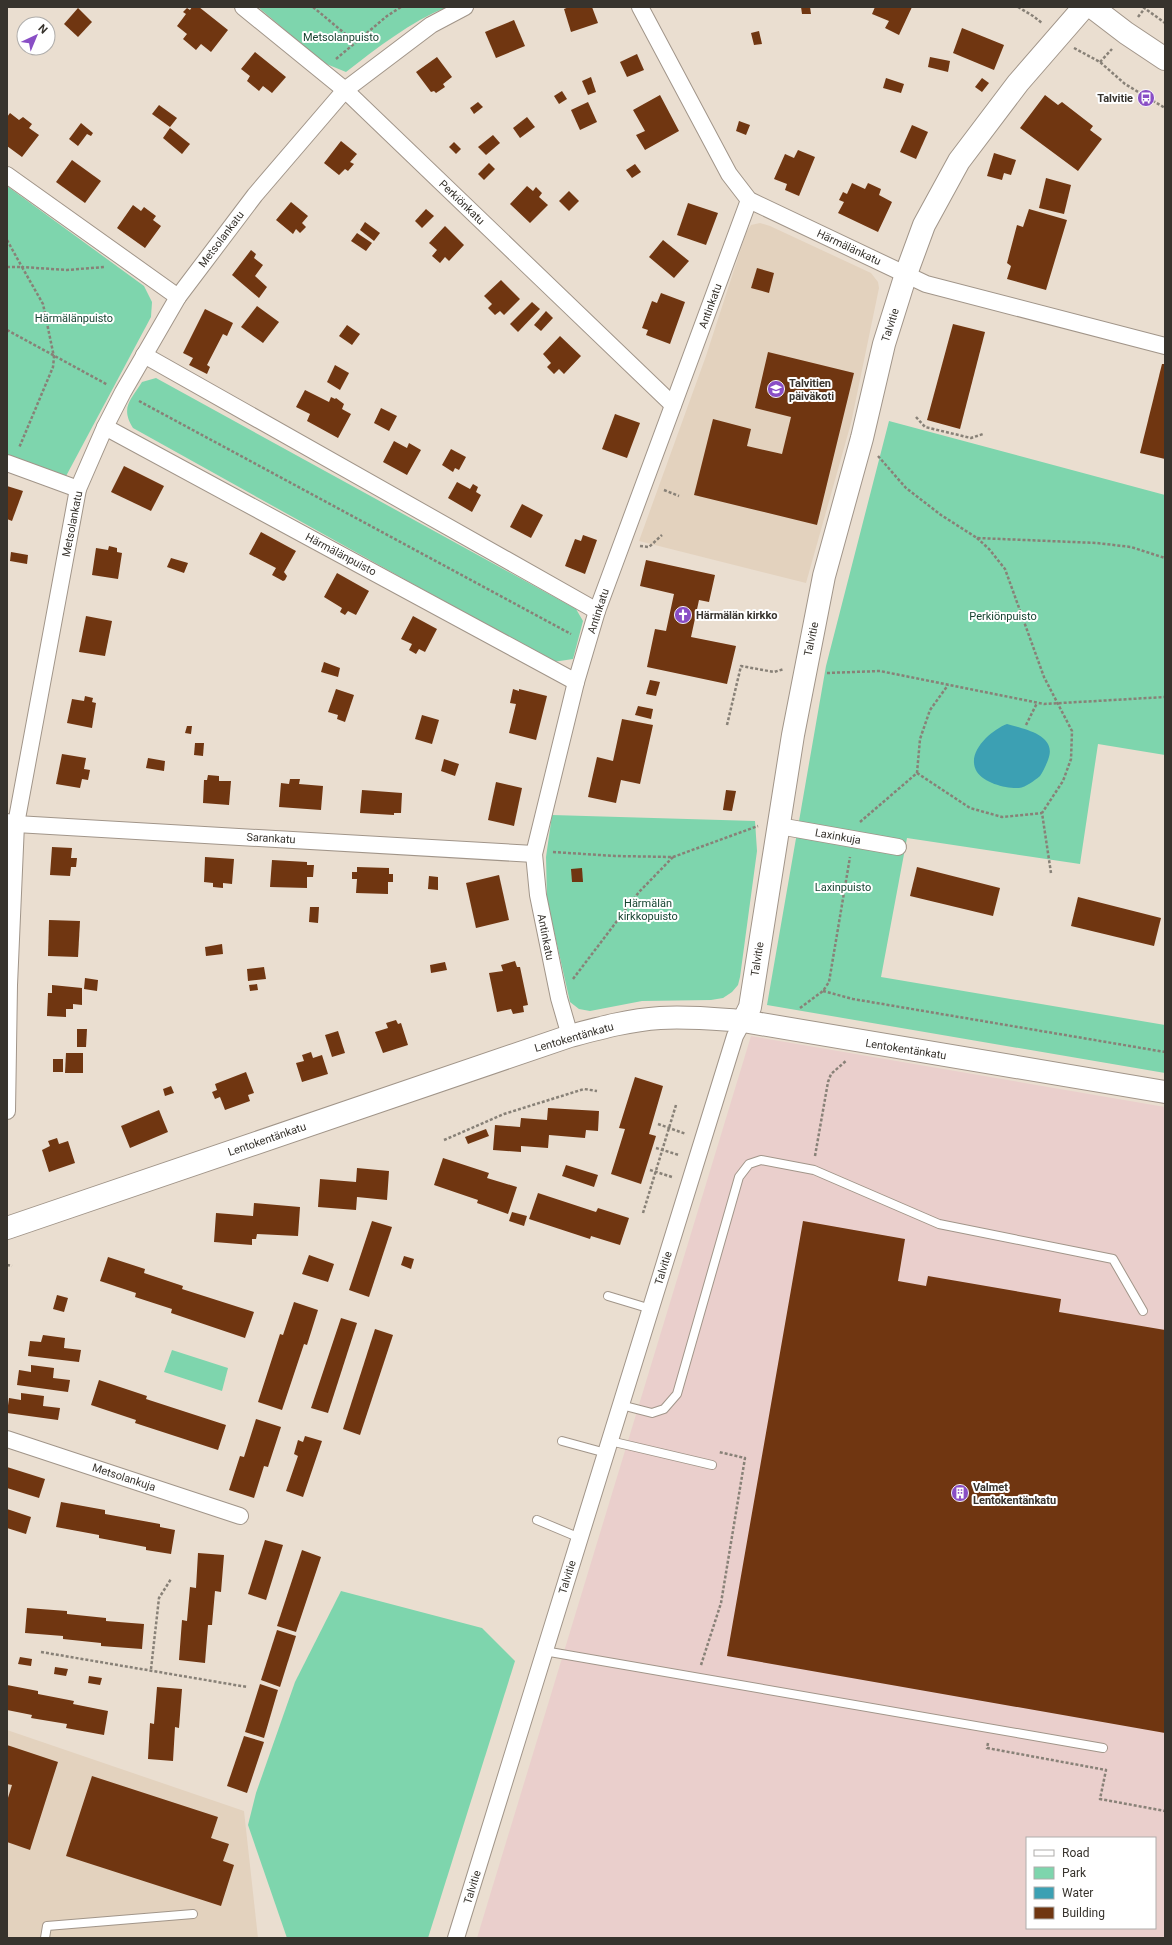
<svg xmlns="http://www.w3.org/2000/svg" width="1172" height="1945" viewBox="0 0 1172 1945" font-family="Roboto,sans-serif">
<rect width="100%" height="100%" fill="#eaded0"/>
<g fill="#e3d2be">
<path d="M760,223L770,226L871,273L878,282L879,288L851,423L806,583L639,541L706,356L746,233L751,225Z"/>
<path d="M7,1730L244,1811L258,1938H7Z"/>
</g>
<path fill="#eacfcc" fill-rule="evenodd" d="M751,1036L1165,1107V1938H477ZM1027,1838H1155V1928H1027Z"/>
<g fill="#7ed5ad">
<path d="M258,7H447C410,22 377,48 346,72L324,63Z"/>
<path d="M7,186L144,286L152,302L151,317L65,478L7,457Z"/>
<path d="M156,378L576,609L583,621L573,659L553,662L133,428C120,407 131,400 142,382Z"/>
<path d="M889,421L1165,495V755L1098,744L1080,864L907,838L881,977L1165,1025V1073L767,1005L826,666Z"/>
<path d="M552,815L755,821L757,851L740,977L738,985L732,992L723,998L711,1000L642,1001L590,1011L579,1009L570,1002L547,900L546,857Z"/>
<path d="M172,1350L228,1368L222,1391L164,1372Z"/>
<path d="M341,1591L482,1628L515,1661L428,1938H287L248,1825L256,1793L295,1682Z"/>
</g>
<path fill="#3ca0b3" d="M1007,724C1025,729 1058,735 1048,760C1046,765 1043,772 1040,776C1034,781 1026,787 1019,788C1007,789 984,783 977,772C965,753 991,730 1007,724Z"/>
<g fill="#703611">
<path d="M192,7H199L228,30L211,52L201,44L196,50L183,39L187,34L177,26L186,14L183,12L187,8L190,10Z"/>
<path d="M569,7H592L598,23L571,32L564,9Z"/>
<path d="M801,7H810L811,14H802Z"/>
<path d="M875,7H912L899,35L885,28L889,21L872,14Z"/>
<path d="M78,8L92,22L78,37L64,24Z"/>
<path d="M514,20L525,46L496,58L485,32Z"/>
<path d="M962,28L1004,45L994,70L953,53Z"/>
<path d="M759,31L762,44L754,45L751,33Z"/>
<path d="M255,52L286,77L272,93L263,86L259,91L247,81L250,76L241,69Z"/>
<path d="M637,54L644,70L627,77L620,62Z"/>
<path d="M437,57L452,77L443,84L445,87L436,93L434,91L431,92L416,72Z"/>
<path d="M930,57L950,61L948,72L928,67Z"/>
<path d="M591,77L596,92L588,95L582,81Z"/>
<path d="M886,78L904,84L901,93L883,88Z"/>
<path d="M982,78L989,83L982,92L975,87Z"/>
<path d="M562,91L567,99L559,104L554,96Z"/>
<path d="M660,95L679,131L645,150L636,135L645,131L633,110Z"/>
<path d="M1045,95L1058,105L1062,102L1093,126L1090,130L1102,139L1078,171L1020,128Z"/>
<path d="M478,102L483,107L474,114L470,108Z"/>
<path d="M588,102L597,122L580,130L571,110Z"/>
<path d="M159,105L177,118L170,127L152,114Z"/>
<path d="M10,113L19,120L23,117L32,124L29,128L39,135L22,157L7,146V117Z"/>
<path d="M527,117L535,127L520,138L513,128Z"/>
<path d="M739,121L750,125L746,135L736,131Z"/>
<path d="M81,123L93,133L91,136L87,134L78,146L69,139Z"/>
<path d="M912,125L928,132L916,159L900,152Z"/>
<path d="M170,128L190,144L182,154L163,138Z"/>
<path d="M493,135L500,143L486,155L478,147Z"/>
<path d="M341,141L357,154L350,162L354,164L348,171L345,169L339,175L324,163Z"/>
<path d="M454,142L461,149L456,154L449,147Z"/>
<path d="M798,150L815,157L799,196L785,190L787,184L774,179L785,154L794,158Z"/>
<path d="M994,153L1016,160L1011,175L1004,173L1002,180L987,176Z"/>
<path d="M72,160L101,181L85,203L56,182Z"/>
<path d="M489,163L495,169L484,180L478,174Z"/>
<path d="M635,164L641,172L632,178L626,170Z"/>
<path d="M1046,178L1071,185L1064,214L1039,208Z"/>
<path d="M852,183L865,189L868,183L881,189L879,195L892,202L878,232L838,213L844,202L839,200L843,192L847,194Z"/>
<path d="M527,186L533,191L536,187L542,193L539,197L548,205L530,223L510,204Z"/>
<path d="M569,191L579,201L569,211L559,201Z"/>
<path d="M291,202L308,216L302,223L306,227L300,233L296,229L293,234L276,220Z"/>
<path d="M688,203L718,213L706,245L677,235Z"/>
<path d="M133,205L141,211L144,207L156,216L153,220L161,226L145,248L117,228Z"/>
<path d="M426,209L434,216L422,228L415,221Z"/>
<path d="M1029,209L1067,220L1046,290L1007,279L1011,266L1007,263L1017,225L1023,227Z"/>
<path d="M365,222L380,233L374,241L360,230Z"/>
<path d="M445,226L464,245L449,261L445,257L440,263L432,256L437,250L429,243Z"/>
<path d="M357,233L372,243L366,251L351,241Z"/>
<path d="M663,240L689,261L674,278L649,257Z"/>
<path d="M251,250L256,254L254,258L263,265L255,276L267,287L259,298L232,275Z"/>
<path d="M757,268L774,273L769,293L751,288Z"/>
<path d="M501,280L520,299L504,315L500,311L495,315L488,308L492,304L484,296Z"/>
<path d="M661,293L685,302L670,344L646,335L648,330L642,328L652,301L657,303Z"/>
<path d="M532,302L540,309L518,332L510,324Z"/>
<path d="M257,306L279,322L263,343L241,327Z"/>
<path d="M205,309L233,323L227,336L223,334L207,365L210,367L207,374L189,365L193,358L183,353Z"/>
<path d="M546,311L553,318L541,331L534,325Z"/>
<path d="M953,324L985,332L960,429L927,420Z"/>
<path d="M347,325L360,334L352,345L339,336Z"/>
<path d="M560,336L581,356L564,374L559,369L554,374L547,367L551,363L543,354Z"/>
<path d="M768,352L854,373L817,525L694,495L713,419L751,429L747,446L782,454L791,417L755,408Z"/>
<path d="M1162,364H1165V459L1140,453Z"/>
<path d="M335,365L349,373L340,390L327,382Z"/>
<path d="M305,390L329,402L331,397L335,399L336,398L344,404L342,409L351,414L338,438L307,421L310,414L296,407Z"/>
<path d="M381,408L397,416L389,431L374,423Z"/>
<path d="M615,414L640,423L627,458L602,449Z"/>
<path d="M394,441L407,448L409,443L421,450L407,475L383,462Z"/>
<path d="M451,449L466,457L459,470L455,468L453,472L442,465Z"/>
<path d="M124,466L164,486L151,511L111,492Z"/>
<path d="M457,482L470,489L473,484L478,487L476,492L481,495L472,512L448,498Z"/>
<path d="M7,486L23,491L12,521L7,519Z"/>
<path d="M522,504L543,515L531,538L510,527Z"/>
<path d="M261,532L296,551L284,572L287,576L285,580L283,581L272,575L276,568L249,554Z"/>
<path d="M583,535L597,540L585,574L565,566L575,539L581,541Z"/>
<path d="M109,546L117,548V552L122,553L118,579L92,575L96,548L108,550Z"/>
<path d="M11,552L28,555L27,564L10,561Z"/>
<path d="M171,558L188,563L184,573L167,567Z"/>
<path d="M646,560L715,575L709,602L699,600L691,637L736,646L727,684L647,667L655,629L666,631L674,594L640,586Z"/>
<path d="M337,573L369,591L356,615L348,611L345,615L340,612L342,608L324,597Z"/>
<path d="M86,616L112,621L105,656L79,652Z"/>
<path d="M413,616L437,629L425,652L419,649L416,654L409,650L412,644L401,639Z"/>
<path d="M324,662L340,668L338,677L321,672Z"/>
<path d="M650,680L660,682L656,696L646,694Z"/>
<path d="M336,689L354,695L345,722L337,719L338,715L328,712Z"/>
<path d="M513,689L519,691V689L547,696L536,740L509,733L516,704L510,703Z"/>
<path d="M85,696L93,698L92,702L96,703L92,728L67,723L72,699L84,701Z"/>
<path d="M638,706L653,709L651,719L635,715Z"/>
<path d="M422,715L439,720L432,744L415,739Z"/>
<path d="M622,719L653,725L640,784L621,780L616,803L588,797L597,757L613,761Z"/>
<path d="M187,726H192L191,734L185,733Z"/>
<path d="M195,743H204L203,756L194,755Z"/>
<path d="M62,754L86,758L84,769L90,770L88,780L82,779L80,788L56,784Z"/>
<path d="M148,758L165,761L164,771L146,768Z"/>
<path d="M444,759L459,764L455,776L441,771Z"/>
<path d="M208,775L219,776V781H231L229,805L203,803L204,780H207Z"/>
<path d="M290,779H300L299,784L323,786L321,810L279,807L281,783L289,784Z"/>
<path d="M496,782L522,788L514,826L488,820Z"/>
<path d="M362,790L402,793L401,813H394V815L360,813Z"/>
<path d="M726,790L736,791L732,811L723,810Z"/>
<path d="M52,847L72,848L71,858H77L76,867H71L70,876L50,875Z"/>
<path d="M205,857L234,859L232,884L223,883V888L213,887V883L204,882Z"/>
<path d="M272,860L307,862V865H314L313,877H307V888L270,887Z"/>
<path d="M357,867L389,868V874H393V882H388V894L356,893L357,879H352V872H357Z"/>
<path d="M917,867L1000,888L993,916L910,896Z"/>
<path d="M582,868L583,882H572L571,869Z"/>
<path d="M499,875L509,920L476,928L466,883Z"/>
<path d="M429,876L438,877V890L428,889Z"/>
<path d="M1078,897L1161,918L1154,946L1071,926Z"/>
<path d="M310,907H319L318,923L309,922Z"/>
<path d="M49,920L80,921L78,957L48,956Z"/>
<path d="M222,944L223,954L206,956L205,947Z"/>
<path d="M515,961L517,967H520L528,1005L523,1006L524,1012L513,1014L511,1009L497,1012L489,973L503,971L501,965Z"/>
<path d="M445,962L447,970L431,973L430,965Z"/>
<path d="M264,967L266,979L248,981L247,969Z"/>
<path d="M85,978L98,980L97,991L84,989Z"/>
<path d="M257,984L258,990L250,991L249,985Z"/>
<path d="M52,985L82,988V1005L73,1004V1009H66V1017L47,1016L48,993H52Z"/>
<path d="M396,1020L398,1024L401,1023L408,1045L383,1053L375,1032L388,1028L386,1023Z"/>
<path d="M77,1029H87L86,1047H77Z"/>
<path d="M338,1031L345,1053L332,1057L325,1035Z"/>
<path d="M311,1052L313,1058L322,1055L328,1074L302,1082L296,1063L304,1061L302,1055Z"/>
<path d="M66,1053H83V1073H65Z"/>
<rect x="53" y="1059" width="10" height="13"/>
<path d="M246,1072L254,1093L248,1095L250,1101L225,1110L220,1097L215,1099L212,1092L217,1090L215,1084Z"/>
<path d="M635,1077L663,1086L649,1134L656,1136L641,1184L611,1174L625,1129L619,1128Z"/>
<path d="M171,1086L174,1093L165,1096L163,1089Z"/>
<path d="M548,1108L599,1111L598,1131L586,1130L585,1138L549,1135L548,1148L521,1146V1152L493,1150L495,1125L520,1127L521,1118L547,1120Z"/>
<path d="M159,1110L168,1132L130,1148L121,1126Z"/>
<path d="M486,1129L489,1136L468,1144L465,1137Z"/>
<path d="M57,1138L59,1144L68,1141L75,1163L49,1172L42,1150L50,1146L48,1141Z"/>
<path d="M443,1158L489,1173L487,1178L517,1187L508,1214L477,1203L478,1200L434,1185Z"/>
<path d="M566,1165L598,1175L594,1187L562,1176Z"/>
<path d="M357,1168L389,1171L387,1200L357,1197L356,1210L318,1207L320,1179L356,1182Z"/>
<path d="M538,1193L596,1212L598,1208L629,1218L620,1245L591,1236L590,1239L529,1219Z"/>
<path d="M254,1203L300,1207L298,1236L257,1234L256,1239H252V1245L214,1242L216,1213L253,1216Z"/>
<path d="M512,1212L527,1216L524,1226L509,1221Z"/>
<path d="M372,1221L392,1227L369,1297L349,1290Z"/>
<path d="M803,1221L905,1239L898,1281L926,1286L928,1276L1061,1299L1059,1312L1165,1330V1733L727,1656Z"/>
<path d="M309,1255L334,1264L328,1282L302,1274Z"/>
<path d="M404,1256L414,1259L411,1269L401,1265Z"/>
<path d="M108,1257L145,1269L144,1273L183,1286L182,1289L254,1312L245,1338L171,1313L172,1309L135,1297L136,1293L100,1281Z"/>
<path d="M57,1295L68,1298L64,1312L53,1309Z"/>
<path d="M294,1302L318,1310L307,1345L304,1344L282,1410L258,1402L280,1334L283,1335Z"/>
<path d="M341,1318L357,1323L328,1413L311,1408Z"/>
<path d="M375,1329L393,1335L360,1435L343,1429Z"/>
<path d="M43,1335L65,1338L64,1348L81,1350L79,1362L28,1356L30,1341L41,1342Z"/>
<path d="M31,1365L54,1368L53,1378L70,1380L68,1392L17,1385L19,1370L31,1372Z"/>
<path d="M99,1380L147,1396L146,1399L226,1425L218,1450L135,1423L136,1420L91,1405Z"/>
<path d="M21,1393L44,1396L43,1406L60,1408L58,1420L7,1413L9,1398L21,1400Z"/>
<path d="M256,1419L281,1427L268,1467L264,1466L254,1498L229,1490L240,1456L244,1457Z"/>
<path d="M305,1436L322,1441L303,1497L286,1491L298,1456L294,1454L298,1440L303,1442Z"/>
<path d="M7,1467L45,1479L39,1498L7,1488Z"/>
<path d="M61,1502L105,1510V1514L160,1524V1527L175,1530L171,1554L146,1550V1547L99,1538V1535L56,1527Z"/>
<path d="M7,1509L31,1517L26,1534L7,1528Z"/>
<path d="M265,1540L283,1545L266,1600L248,1594Z"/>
<path d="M302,1550L321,1557L296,1632L277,1626Z"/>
<path d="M198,1553L224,1555L221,1592L215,1591L212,1625H208L205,1663L179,1660L182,1620L187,1621L190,1587L196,1588Z"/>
<path d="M27,1608L67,1611V1614L106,1618V1621L144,1624L142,1649L101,1646V1643L63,1639V1636L25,1633Z"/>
<path d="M277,1630L296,1636L280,1687L261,1680Z"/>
<path d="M20,1657L32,1659L31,1666L18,1664Z"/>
<path d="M55,1667L68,1669L66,1676L54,1674Z"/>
<path d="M89,1676L102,1678L100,1685L88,1683Z"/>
<path d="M260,1684L278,1690L264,1738L245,1732Z"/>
<path d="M7,1685L38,1691V1694L74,1701L73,1704L108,1711L104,1735L66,1728L67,1724L31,1718L32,1715L7,1710Z"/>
<path d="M157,1687L182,1689L179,1728L175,1727L173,1761L148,1759L150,1723L154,1724Z"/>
<path d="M244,1736L264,1742L247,1793L227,1786Z"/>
<path d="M7,1745L58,1762L30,1850L7,1842V1801L12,1785L7,1784Z"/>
<path d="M92,1776L218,1817L211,1838L229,1844L223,1861L234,1865L221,1906L66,1856Z"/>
</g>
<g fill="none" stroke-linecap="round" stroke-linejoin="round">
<g stroke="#a19589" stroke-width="10">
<g id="lane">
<path d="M608,1296L651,1309"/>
<path d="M621,1405L652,1413L664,1409L677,1394L739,1177L749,1164L761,1160L814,1170L939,1224L1113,1259L1143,1311"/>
<path d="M562,1441L606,1453"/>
<path d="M610,1441L712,1465"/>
<path d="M537,1520L580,1538"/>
<path d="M544,1651L1103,1748"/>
<path d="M45,1938L47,1926L193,1914"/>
</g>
</g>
<g stroke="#a19589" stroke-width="18">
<g id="street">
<path d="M243,7L345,90L673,405"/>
<path d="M640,7L729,174L749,200L926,284L1165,346"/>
<path d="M7,175L178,297"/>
<path d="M144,355L597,611"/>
<path d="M105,427L576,682"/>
<path d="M7,463L78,489"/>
<path d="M7,822L16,824L534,854"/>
<path d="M779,826L898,847"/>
<path d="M570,1036L559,998L538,895L534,854L576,682L597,611L749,200"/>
<path d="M7,1111L9,985L16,824L78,489L105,427L123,392L178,297L255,195L345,90L431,25L465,7"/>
<path d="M7,1439L240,1516"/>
<path d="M456,1938L735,1036L743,1021"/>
</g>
</g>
<g stroke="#a19589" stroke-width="24">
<g id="secondary">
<path d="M1092,7L1126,33L1165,59"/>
<path d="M743,1021L750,1007L793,735L824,576L862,438L884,344L906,274L924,225L959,161L1018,83L1084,7"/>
<path d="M7,1228L570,1036C600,1028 629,1020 660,1018C688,1016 715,1019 743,1021L1165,1092"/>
</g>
</g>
<g stroke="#888177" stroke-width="2.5" stroke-dasharray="3 2" stroke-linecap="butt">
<path d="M313,7L355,42"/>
<path d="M1018,7L1033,16L1042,23"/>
<path d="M1143,7L1165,23"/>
<path d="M1138,17L1145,8"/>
<path d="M1074,48L1100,62L1125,84L1165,108"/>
<path d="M336,59L387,16L401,7"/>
<path d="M1100,62L1112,49"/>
<path d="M7,240L22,267L67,270L104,267"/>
<path d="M7,267H22L43,304L54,357L53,367L19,448"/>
<path d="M7,330L108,385"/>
<path d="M139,401L571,634"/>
<path d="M916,417L925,427L971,438L983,434"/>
<path d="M878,456L906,488L941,515L977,538L1097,543L1131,547L1165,558"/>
<path d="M664,490L679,496"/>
<path d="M977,538L989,549L1005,569L1044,677L1072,731L1071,759L1063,781L1042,813L1051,873"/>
<path d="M640,546L649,547L662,535"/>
<path d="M827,673L880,671L1044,704L1165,697"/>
<path d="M727,725L741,666L774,672L784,669"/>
<path d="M1026,725L1037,703"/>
<path d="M917,773L970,808L1002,817L1042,813"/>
<path d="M860,822L917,773L920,739L930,710L948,685"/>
<path d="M553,852L615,856L673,857L758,826"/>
<path d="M573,979L639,892L673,857"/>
<path d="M823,991L853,999L1165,1052"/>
<path d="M800,1008L823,991L829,982L850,857"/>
<path d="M658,1124L686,1134"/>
<path d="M444,1140L504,1114L584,1089L597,1091"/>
<path d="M656,1148L679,1155"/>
<path d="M815,1156L828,1082L831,1074L847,1060"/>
<path d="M650,1170L672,1177"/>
<path d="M643,1213L676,1105"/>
<path d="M7,1265L12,1266"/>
<path d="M41,1652L247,1687"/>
<path d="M701,1665L721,1603L745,1458L719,1452"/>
<path d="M151,1669L159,1598L171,1579"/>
<path d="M988,1743L987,1748L1106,1770L1100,1799L1165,1811"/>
</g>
<use href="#lane" stroke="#fff" stroke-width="8"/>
<use href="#street" stroke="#fff" stroke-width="16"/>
<use href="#secondary" stroke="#fff" stroke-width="22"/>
</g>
<defs>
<g id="bus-disc" transform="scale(0.9)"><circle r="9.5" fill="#894ec5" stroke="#fff"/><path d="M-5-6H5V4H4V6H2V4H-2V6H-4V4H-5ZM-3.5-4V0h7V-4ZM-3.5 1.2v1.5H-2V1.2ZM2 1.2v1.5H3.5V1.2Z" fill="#fff"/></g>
<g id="school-disc" transform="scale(0.9)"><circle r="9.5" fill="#894ec5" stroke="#fff"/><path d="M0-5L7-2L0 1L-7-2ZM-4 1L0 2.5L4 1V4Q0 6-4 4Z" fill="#fff"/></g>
<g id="church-disc" transform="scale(0.9)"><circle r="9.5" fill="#894ec5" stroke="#fff"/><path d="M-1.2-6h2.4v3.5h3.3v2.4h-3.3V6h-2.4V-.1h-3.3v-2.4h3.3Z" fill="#fff"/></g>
<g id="building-disc" transform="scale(0.9)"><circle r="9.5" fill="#894ec5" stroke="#fff"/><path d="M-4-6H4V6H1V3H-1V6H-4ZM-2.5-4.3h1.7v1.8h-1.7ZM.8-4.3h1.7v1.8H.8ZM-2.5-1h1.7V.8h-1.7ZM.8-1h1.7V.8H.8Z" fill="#fff"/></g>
</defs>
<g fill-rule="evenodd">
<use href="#bus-disc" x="1146" y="98"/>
<use href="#school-disc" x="776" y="389"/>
<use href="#church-disc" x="683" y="615"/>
<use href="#building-disc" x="960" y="1493"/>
</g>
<g text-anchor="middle" stroke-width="4" stroke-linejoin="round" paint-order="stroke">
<g font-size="11" fill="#174431" stroke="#fff">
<text x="341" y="41">Metsolanpuisto</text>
<text x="74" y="322">Härmälänpuisto</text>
<text x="1003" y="620">Perkiönpuisto</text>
<text x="843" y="891">Laxinpuisto</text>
<text x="648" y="907">Härmälän<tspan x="648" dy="13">kirkkopuisto</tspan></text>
</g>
<g font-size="11" font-weight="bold" fill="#37332d" stroke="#fff" text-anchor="start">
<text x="1133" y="102" text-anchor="end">Talvitie</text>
<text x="789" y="387">Talvitien<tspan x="789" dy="13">päiväkoti</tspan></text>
<text x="696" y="619">Härmälän kirkko</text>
<text x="973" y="1491">Valmet<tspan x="973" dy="13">Lentokentänkatu</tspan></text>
</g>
<g font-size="11" fill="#37332d" stroke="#fff">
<text transform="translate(462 202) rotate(44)" y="4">Perkiönkatu</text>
<text transform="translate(221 239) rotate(-53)" y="4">Metsolankatu</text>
<text transform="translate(849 247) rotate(25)" y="4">Härmälänkatu</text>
<text transform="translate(710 306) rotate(-70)" y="4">Antinkatu</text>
<text transform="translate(890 325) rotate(-72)" y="4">Talvitie</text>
<text transform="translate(72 524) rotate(-79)" y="4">Metsolankatu</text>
<text transform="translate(341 554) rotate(28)" y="4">Härmälänpuisto</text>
<text transform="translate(598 611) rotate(-72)" y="4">Antinkatu</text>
<text transform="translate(811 639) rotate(-78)" y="4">Talvitie</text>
<text transform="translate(838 836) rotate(10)" y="4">Laxinkuja</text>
<text transform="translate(271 838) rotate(3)" y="4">Sarankatu</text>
<text transform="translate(546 937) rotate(79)" y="4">Antinkatu</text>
<text transform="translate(757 959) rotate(-81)" y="4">Talvitie</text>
<text transform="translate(574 1037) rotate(-16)" y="4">Lentokentänkatu</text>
<text transform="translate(906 1049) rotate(9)" y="4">Lentokentänkatu</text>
<text transform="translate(267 1139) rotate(-19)" y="4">Lentokentänkatu</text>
<text transform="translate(663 1268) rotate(-73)" y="4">Talvitie</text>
<text transform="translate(124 1477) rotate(18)" y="4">Metsolankuja</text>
<text transform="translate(567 1577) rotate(-73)" y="4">Talvitie</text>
<text transform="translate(472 1887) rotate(-73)" y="4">Talvitie</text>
</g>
</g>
<rect width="1172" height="1945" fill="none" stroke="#37332d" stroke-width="16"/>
<rect x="1026" y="1837" width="130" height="92" fill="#ffffff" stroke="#afadab"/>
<rect x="1034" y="1850" width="20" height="6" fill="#ffffff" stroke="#afadab"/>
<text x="1062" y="1857" font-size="12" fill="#37332d">Road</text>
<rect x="1034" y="1867" width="20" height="12" fill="#7ed5ad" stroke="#afadab"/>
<text x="1062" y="1877" font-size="12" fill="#37332d">Park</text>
<rect x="1034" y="1887" width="20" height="12" fill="#3ca0b3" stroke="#afadab"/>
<text x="1062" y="1897" font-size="12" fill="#37332d">Water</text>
<rect x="1034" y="1907" width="20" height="12" fill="#703611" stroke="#afadab"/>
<text x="1062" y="1917" font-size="12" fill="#37332d">Building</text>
<g transform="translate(36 36) rotate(44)"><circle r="19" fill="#ffffff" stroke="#afadab"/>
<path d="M0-3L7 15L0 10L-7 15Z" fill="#894ec5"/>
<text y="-6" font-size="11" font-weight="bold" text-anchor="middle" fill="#37332d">N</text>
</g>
</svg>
